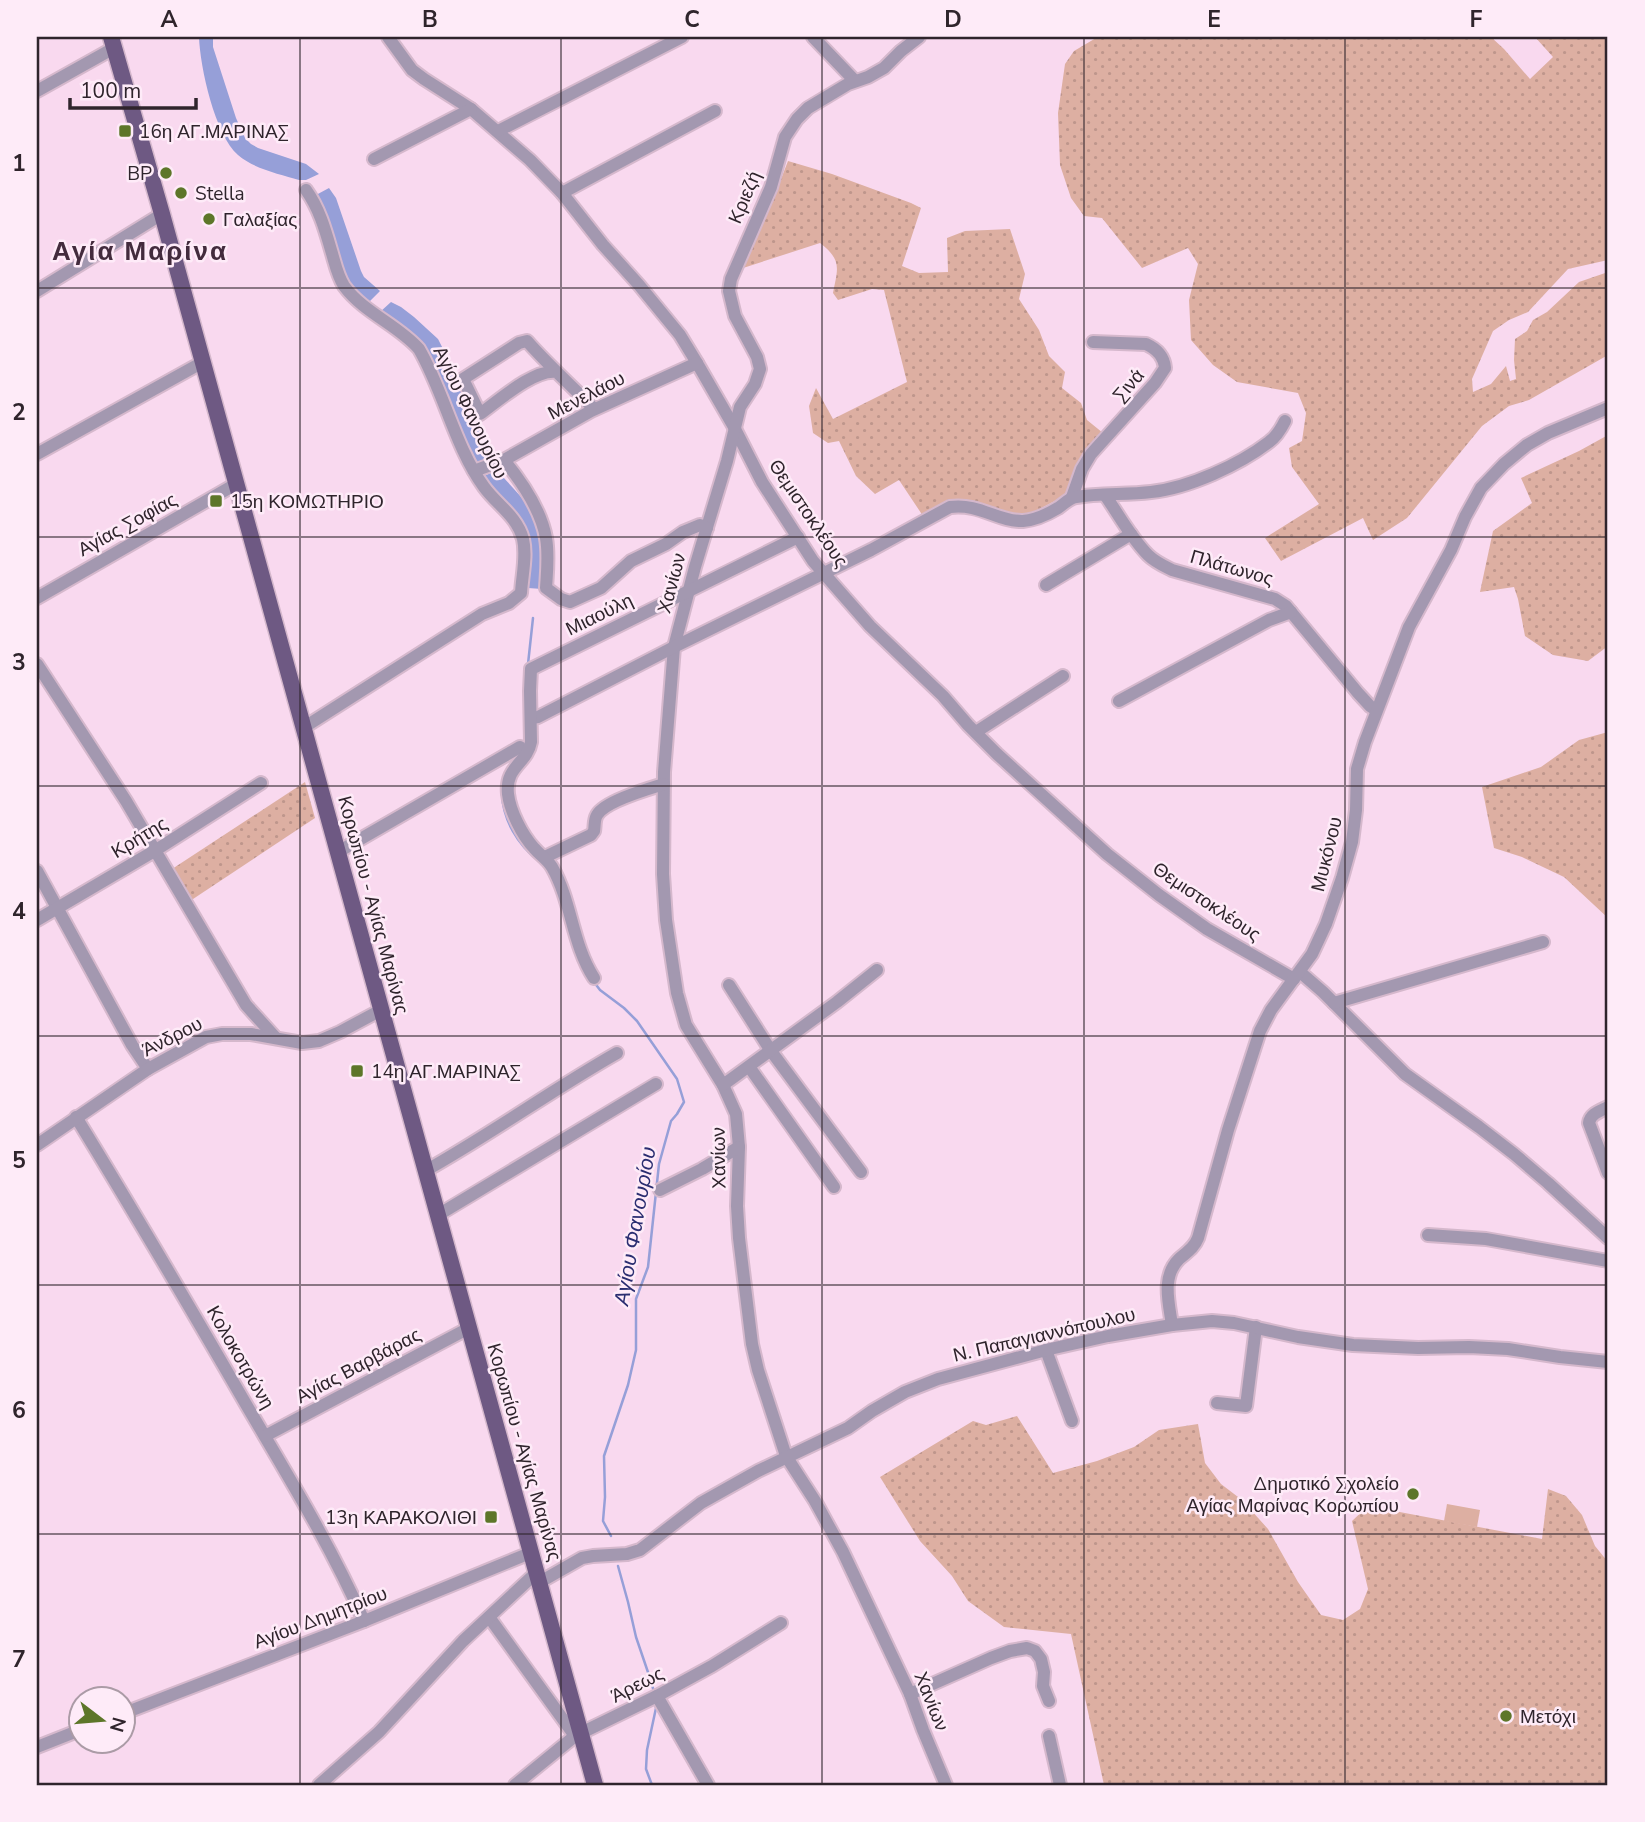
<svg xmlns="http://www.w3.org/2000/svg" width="1645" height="1822" viewBox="0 0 1645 1822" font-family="'Nunito Sans',sans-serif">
<defs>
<pattern id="grass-dots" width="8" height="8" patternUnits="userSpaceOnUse" patternTransform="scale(1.75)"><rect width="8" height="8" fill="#ddafa2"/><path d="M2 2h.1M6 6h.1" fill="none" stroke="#be968c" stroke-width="1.8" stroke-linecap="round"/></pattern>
</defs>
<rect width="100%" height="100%" fill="#f9d9ef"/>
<g fill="url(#grass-dots)">
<path d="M1103,37H1491L1504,49L1530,79L1553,57L1535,37H1608V260L1568,269L1528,312L1509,320L1493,331L1472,379L1473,392L1491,384L1506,366L1510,381L1516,379L1514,360L1515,339L1527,331L1533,320L1547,312L1579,282L1608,272V355L1529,400L1509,406L1482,426L1407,518L1373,540L1363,518L1281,561L1265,538L1319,504L1292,467L1289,448L1302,441L1306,413L1298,393L1237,382L1213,365L1191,340L1189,300L1198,264L1188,248L1142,268L1102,218L1084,216L1071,198L1060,165L1058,113L1065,64L1074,51L1096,38Z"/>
<path d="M788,161L832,174L911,203L921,208L902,266L919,273L948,272L947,238L965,231L1010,229L1025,274L1019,299L1039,330L1049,356L1065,372L1062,388L1081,403L1087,420L1103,433L1070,493L1032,513L1015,514L964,499L947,502L923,516L899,480L875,494L856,476L839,441L828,443L813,433L809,406L816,388L833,419L907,382L884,290L872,289L838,300L833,293C838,268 842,260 820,243L740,269L774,197Z"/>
<path d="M1608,435V646L1588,661L1553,655L1525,636L1518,599L1514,587L1480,592L1493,531L1532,503L1521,478L1579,451Z"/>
<path d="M1608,732V918L1564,877L1522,857L1494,848L1482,787L1541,767L1579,740Z"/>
<path d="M305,782L315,818L187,903L169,871Z"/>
<path d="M1017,1416L1053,1473L1097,1461L1134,1447L1159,1430L1198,1424L1205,1463L1221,1484L1242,1500L1268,1529L1298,1582L1321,1615L1343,1620L1360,1609L1368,1589L1352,1521L1368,1506L1542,1539L1548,1489L1566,1496L1582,1515L1595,1546L1608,1562V1785H1104L1071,1634L1004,1627L968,1601L952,1576L920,1541L880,1477L973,1421L986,1425Z"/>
</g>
<path fill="#ddafa2" d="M1447,1504L1480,1510L1477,1527L1444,1521Z"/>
<g fill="#969fd8">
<path d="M199,37H213V47L236,118L245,138L251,144L258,148L306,164L319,174L306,180H299C280,174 254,169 238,155C215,135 200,67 199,37Z"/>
<path d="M329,188L336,198L361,271L364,277L380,291L369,302L353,288L345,276L316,195Z"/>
<path d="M391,302L401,307L414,317L438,339L463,388L489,447L490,457L477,463L428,358L380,312Z"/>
<path d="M497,470C511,487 538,511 542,533C545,546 542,575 542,589L528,588L527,547L482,477Z"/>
</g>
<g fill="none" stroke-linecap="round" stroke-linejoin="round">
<g stroke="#969fd8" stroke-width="2.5">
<path d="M528,664L533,618"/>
<path d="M502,794C503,820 518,845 538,860"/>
<path d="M594,982L600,990L624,1008L637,1021L677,1079L684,1102L677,1114L671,1121L659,1164L648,1267L636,1299V1350L628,1385L604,1456L605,1497L603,1521L611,1536"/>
<path d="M618,1566L628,1602L636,1637L652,1684L654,1693"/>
<path d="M652,1785L646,1769L647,1750L656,1708L655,1703"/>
</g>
<g stroke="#d5b8cc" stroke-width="16">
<g id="minor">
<path d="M388,37L412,70L424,79L471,109L530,160L562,193L603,245L639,285L680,335L697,363L734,427L762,482L813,561L870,626L943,696L968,725L997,754L1107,854L1159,895L1207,929L1294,979"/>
<path d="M813,37L855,81"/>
<path d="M919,37L901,51L884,68L868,77L848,84L808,108L797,119L785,137L771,187L731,279L729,291L735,316L757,357L760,369L755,384L740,407L727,461L695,567L674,647L664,772L663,874L666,920L677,993L686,1025L723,1085L736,1114L739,1147L737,1206L739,1238L752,1344L758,1370L786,1456L815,1501L843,1552L910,1694L923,1730L946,1785"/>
<path d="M37,91L114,48"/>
<path d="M498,131L682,37"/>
<path d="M374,159L471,109"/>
<path d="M562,193L715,111"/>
<path d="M37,291L162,214"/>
<path d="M557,372C535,368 498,401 480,414L463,379L519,343L527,341C548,365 572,386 594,409"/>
<path d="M37,454L203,362"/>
<path d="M504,460C522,482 541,510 546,538C549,555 547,572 546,588L561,599L570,602L601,588L631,561L666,544L683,532L700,525L707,528"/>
<path d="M474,471L504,460L591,411L697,363"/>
<path d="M1105,495C1119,515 1131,538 1148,555C1155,562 1164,566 1172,570L1275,599L1286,606L1358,693L1370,706L1376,710"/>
<path d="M1072,497L1082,469L1091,454L1155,383L1165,368C1164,356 1157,349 1146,344L1093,342"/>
<path d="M1046,585L1131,534"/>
<path d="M37,598L236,484"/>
<path d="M37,664L126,801L246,1005L275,1037"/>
<path d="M1119,701L1269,620L1291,612"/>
<path d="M531,718L538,717L674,647L871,550L950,507C980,503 998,522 1023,521C1034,520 1048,514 1058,508C1064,504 1069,498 1076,497C1100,493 1126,495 1151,492C1189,488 1239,465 1269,442C1276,437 1281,429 1285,421"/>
<path d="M303,728L482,614L509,603L521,593C522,575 527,556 523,539C517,516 497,505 484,487C455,447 444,392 419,349C398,325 364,313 344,286C337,275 335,263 331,250C325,229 319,208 306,190"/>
<path d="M976,732L1063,676"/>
<path d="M338,852L520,747"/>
<path d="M545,857L591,835L594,831C595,826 594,820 597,815C605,801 648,789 664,784"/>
<path d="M37,871L132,1045L148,1069"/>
<path d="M37,920L156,850L261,783"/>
<path d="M1300,972L1323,992L1405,1074L1479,1127L1514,1154L1548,1183L1608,1238"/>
<path d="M594,978C572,944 572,902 552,867C547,859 540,855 534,848C522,835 510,811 508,794C505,766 527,764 531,742L530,691L531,669L798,537"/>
<path d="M729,985L771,1051L861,1172"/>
<path d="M1334,1003L1543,942"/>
<path d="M750,1068L834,1187"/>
<path d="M723,1085L837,1002L877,970"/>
<path d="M1608,1107C1600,1111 1590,1114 1589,1123L1608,1173"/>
<path d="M76,1117C134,1212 191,1309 247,1406C288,1476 331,1546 364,1621"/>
<path d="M37,1145L148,1069L206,1037L222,1034H251L302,1043L319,1041L340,1032L381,1010"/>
<path d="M425,1171C491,1134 552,1090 617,1053"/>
<path d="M660,1190L702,1169L739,1147"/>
<path d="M438,1215L656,1084"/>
<path d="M1428,1235L1486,1239L1608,1261"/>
<path d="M1172,1325C1169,1303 1161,1277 1179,1259C1187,1252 1194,1248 1198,1238L1228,1130L1260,1031L1271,1010L1312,954L1326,924L1342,878L1352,842L1356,810L1357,769L1365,742L1409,627L1451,550L1465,517L1481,488L1504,464L1527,445L1548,433L1608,408"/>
<path d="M1046,1350L1072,1421"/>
<path d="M1217,1403L1246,1406L1256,1327"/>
<path d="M265,1436L469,1328"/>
<path d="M540,1582L582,1558L593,1556L627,1554L640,1550L701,1503L758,1471L848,1428L872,1411L905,1392L938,1379L1050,1349L1108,1336L1172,1325L1212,1321L1234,1323L1298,1337L1353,1345L1418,1348L1469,1347L1508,1349L1560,1357L1608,1362"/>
<path d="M489,1617L575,1736"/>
<path d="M910,1694L991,1658L1010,1651L1027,1648L1035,1651L1041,1659L1044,1672L1043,1686L1049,1701"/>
<path d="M657,1696L708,1785"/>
<path d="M122,1714L364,1621L530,1553"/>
<path d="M1049,1736L1060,1785"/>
<path d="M37,1747L80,1730"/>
<path d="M319,1785L379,1732L463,1641L537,1572"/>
<path d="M515,1785L575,1736L657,1696L712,1666L781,1623"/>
</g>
</g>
<g stroke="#d5b8cc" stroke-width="19">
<path id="major" d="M111,37L162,214L595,1785"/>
</g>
<use href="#minor" stroke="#a398b0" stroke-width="12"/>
<use href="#major" stroke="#6e5983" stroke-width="16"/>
</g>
<path fill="none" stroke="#2f242c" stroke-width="2" stroke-opacity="0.55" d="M300,37V1785M561,37V1785M822,37V1785M1084,37V1785M1345,37V1785M37,288H1608M37,537H1608M37,786H1608M37,1036H1608M37,1285H1608M37,1534H1608"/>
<g fill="#5d7629" stroke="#feebf8" stroke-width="2.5">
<rect x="118" y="124" width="14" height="14" rx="3.5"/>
<circle cx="166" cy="173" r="7"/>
<circle cx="181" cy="193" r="7"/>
<circle cx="209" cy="219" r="7"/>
<rect x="209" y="494" width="14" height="14" rx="3.5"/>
<rect x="350" y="1064" width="14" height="14" rx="3.5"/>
<circle cx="1413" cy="1494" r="7"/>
<rect x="484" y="1510" width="14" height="14" rx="3.5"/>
<circle cx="1506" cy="1716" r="7"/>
</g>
<g text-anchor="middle" stroke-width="5" stroke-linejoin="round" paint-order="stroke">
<g font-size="19" fill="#2f242c" stroke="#feebf8" text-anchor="start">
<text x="139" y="138">16η ΑΓ.ΜΑΡΙΝΑΣ</text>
<text x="152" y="180" text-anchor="end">BP</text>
<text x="195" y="200">Stella</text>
<text x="223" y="226">Γαλαξίας</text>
<text x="230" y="508">15η ΚΟΜΩΤΗΡΙΟ</text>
<text x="371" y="1078">14η ΑΓ.ΜΑΡΙΝΑΣ</text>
<text x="1399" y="1490" text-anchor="end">Δημοτικό Σχολείο<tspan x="1399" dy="22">Αγίας Μαρίνας Κορωπίου</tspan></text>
<text x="477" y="1524" text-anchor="end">13η ΚΑΡΑΚΟΛΙΘΙ</text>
<text x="1520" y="1723">Μετόχι</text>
</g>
<g font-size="19" fill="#2f242c" stroke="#feebf8">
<text transform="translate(744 197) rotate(-67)" y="7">Κριεζή</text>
<text transform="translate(1128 385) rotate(-49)" y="7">Σινά</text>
<text transform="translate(586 395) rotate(-27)" y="7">Μενελάου</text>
<text transform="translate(471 412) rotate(64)" y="7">Αγίου Φανουρίου</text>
<text transform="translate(809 513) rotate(56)" y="7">Θεμιστοκλέους</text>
<text transform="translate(127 524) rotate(-29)" y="7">Αγίας Σοφίας</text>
<text transform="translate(1232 567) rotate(16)" y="7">Πλάτωνος</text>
<text transform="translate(671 583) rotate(-75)" y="7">Χανίων</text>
<text transform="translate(599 614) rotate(-26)" y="7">Μιαούλη</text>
<text transform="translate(139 837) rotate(-31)" y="7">Κρήτης</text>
<text transform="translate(1326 854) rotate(-76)" y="7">Μυκόνου</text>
<text transform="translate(1207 901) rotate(34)" y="7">Θεμιστοκλέους</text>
<text transform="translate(374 905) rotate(75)" y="7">Κορωπίου - Αγίας Μαρίνας</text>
<text transform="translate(172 1036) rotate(-27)" y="7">Άνδρου</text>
<text transform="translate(718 1158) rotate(-91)" y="7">Χανίων</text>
<text transform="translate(1044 1334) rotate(-13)" y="7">Ν. Παπαγιαννόπουλου</text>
<text transform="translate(241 1357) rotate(60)" y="7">Κολοκοτρώνη</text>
<text transform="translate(358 1365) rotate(-28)" y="7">Αγίας Βαρβάρας</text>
<text transform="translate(525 1452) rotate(74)" y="7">Κορωπίου - Αγίας Μαρίνας</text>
<text transform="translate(320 1617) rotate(-21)" y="7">Αγίου Δημητρίου</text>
<text transform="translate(637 1684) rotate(-27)" y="7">Άρεως</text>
<text transform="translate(932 1701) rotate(68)" y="7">Χανίων</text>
</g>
<g font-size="21" font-style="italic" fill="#2b2e71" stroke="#feebf8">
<text transform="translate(635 1226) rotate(-80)" y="7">Αγίου Φανουρίου</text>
</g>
<g font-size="26" font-weight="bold" letter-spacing="2" fill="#432b3d" stroke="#feebf8">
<text x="140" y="260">Αγία Μαρίνα</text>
</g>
</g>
<rect width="1645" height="1822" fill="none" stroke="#feebf8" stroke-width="77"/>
<g transform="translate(102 1720) rotate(106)"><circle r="33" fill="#feebf8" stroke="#ab9ba6" stroke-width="2"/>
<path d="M0-5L12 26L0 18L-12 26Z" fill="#5d7629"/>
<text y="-10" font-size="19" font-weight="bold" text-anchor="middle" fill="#2f242c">N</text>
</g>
<path d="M70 98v10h126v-10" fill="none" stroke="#2f242c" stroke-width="3.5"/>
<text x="80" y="98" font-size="21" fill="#2f242c" stroke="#feebf8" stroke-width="5" paint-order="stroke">100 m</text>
<rect x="38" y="38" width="1568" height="1746" fill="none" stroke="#2f242c" stroke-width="2.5"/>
<g font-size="23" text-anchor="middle" font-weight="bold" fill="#2f242c">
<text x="169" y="27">A</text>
<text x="430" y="27">B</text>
<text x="692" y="27">C</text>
<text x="953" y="27">D</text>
<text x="1214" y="27">E</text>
<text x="1476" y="27">F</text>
<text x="19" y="171">1</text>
<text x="19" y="420">2</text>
<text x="19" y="670">3</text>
<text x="19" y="919">4</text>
<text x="19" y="1168">5</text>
<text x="19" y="1418">6</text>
<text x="19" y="1667">7</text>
</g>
</svg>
